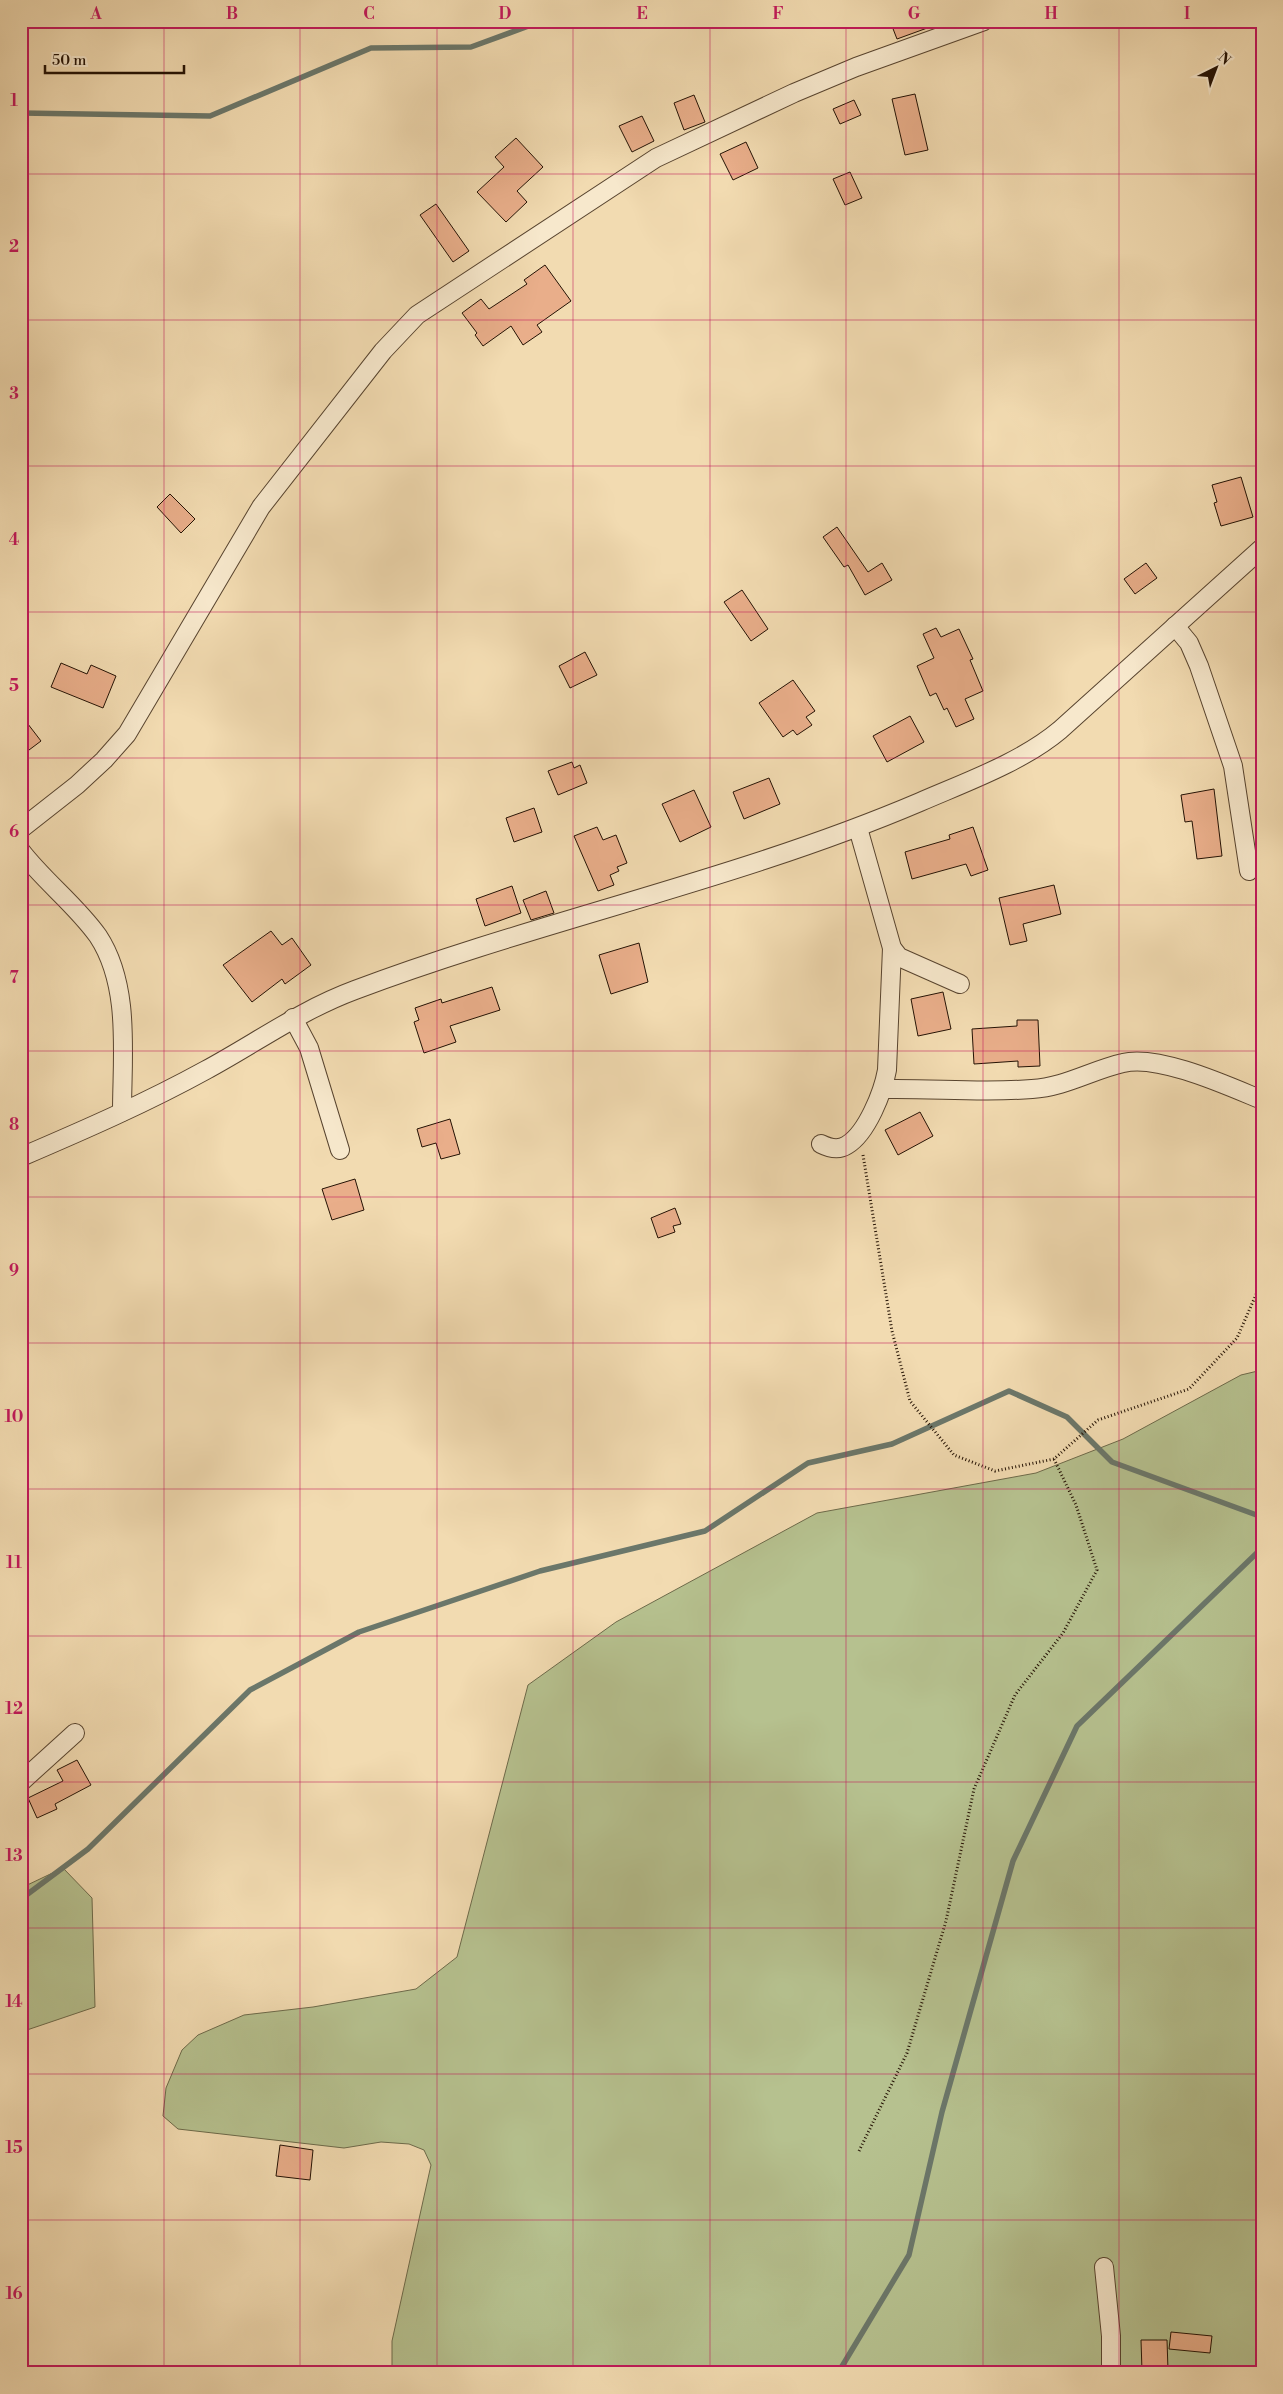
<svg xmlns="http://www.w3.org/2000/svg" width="1283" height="2394" viewBox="0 0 1283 2394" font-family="'Libre Bodoni',serif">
<rect width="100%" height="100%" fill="#f2dbb1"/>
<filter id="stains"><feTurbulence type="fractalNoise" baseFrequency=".004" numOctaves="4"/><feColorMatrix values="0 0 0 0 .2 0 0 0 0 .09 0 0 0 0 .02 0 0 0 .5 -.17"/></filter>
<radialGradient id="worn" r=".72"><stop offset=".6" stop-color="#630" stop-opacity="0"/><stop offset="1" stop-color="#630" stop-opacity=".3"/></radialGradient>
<g fill="#b6c18f" stroke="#6d6a4a">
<path d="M1262,1370V2373H392V2341L431,2165L424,2150L409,2144L381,2142L344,2148L178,2129L163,2116L166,2088L182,2050L198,2035L244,2015L313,2007L416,1989L457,1957L528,1685L616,1622L817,1513L1036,1473L1123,1439L1241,1375Z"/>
<path d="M63,1868L92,1898L95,2007L21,2032V1888Z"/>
</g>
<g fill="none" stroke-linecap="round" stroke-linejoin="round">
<g stroke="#6b776a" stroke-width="5.5">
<path d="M21,113L210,116L371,48L471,47L542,21"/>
<path d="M21,1899L88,1849L250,1690L359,1632L540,1571L705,1531L808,1463L892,1444L1009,1391L1067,1417L1112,1462L1262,1517"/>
<path d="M838,2373L909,2255L942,2112L1013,1861L1077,1726L1262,1548"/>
</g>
</g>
<g fill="#e9ae8a" stroke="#241204">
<path d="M890,21H941V23L897,39Z"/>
<path d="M915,94L928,150L905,155L892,99Z"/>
<path d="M694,95L705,122L684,130L674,103Z"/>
<path d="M854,100L861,115L840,124L833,109Z"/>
<path d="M642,116L654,141L632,152L619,126Z"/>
<path d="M516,138L543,167L517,191L527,202L506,222L477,192L504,167L495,157Z"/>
<path d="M746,142L758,168L733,180L720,154Z"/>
<path d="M850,172L862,198L845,205L833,179Z"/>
<path d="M436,204L469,251L453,262L420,215Z"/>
<path d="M545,265L571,301L537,325L542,332L523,345L511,326L483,346L475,335L477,333L462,313L481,299L489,309L527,284L524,280Z"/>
<path d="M1241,477L1253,517L1221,526L1214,503L1217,502L1212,485Z"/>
<path d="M170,494L195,519L181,533L157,507Z"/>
<path d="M837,527L868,572L882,563L892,580L865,595L848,565L844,567L823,537Z"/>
<path d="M1146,563L1157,578L1135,594L1124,579Z"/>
<path d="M742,590L768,629L751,641L724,602Z"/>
<path d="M936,628L941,637L959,629L973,659L970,660L983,691L965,699L974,719L956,727L947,708L944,710L936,693L930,696L917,666L934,658L923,634Z"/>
<path d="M585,652L597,675L570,688L559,666Z"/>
<path d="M61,663L87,674L91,665L116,676L103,708L51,687Z"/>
<path d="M793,680L815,711L806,717L812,725L797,735L793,730L783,737L759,703Z"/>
<path d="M21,715L41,741L21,756Z"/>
<path d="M910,716L924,742L887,762L873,736Z"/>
<path d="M572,762L574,768L580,765L587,783L558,795L548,771Z"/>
<path d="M769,778L780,804L744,819L733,792Z"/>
<path d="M1214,789L1222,856L1197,859L1192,821L1185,822L1181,795Z"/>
<path d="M694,790L711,827L680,842L662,804Z"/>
<path d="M534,808L542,832L514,842L506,818Z"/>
<path d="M597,827L603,840L616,835L627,863L617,867L619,871L610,875L614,885L598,891L574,836Z"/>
<path d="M973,827L988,870L971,876L966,864L912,879L905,852L950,839L949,835Z"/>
<path d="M1054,885L1061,914L1023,924L1027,941L1010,945L999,898Z"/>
<path d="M512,886L521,913L485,926L476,899Z"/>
<path d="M546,891L554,913L531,920L523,900Z"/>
<path d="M271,931L282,945L292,938L311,965L285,984L282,979L252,1002L223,965Z"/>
<path d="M639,943L648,982L611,994L599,955Z"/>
<path d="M492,987L500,1010L450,1026L456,1042L424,1053L414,1022L419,1020L415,1008L441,999L442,1003Z"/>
<path d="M943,992L951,1029L918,1036L911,999Z"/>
<path d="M1017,1020H1038L1040,1066L1018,1067V1061L974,1064L972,1029L1017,1026Z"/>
<path d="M920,1112L933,1136L898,1155L885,1130Z"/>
<path d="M450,1119L460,1154L441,1159L436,1143L422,1147L417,1129Z"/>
<path d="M355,1179L364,1210L332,1220L322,1189Z"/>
<path d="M675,1208L681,1224L673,1226L675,1232L658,1238L651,1218Z"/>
<path d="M77,1760L91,1785L55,1804L57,1809L37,1818L28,1798L63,1781L57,1770Z"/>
<path d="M280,2145L313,2150L310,2180L276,2176Z"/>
<path d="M1171,2332L1212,2336L1210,2353L1169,2349Z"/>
<path d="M1141,2340H1167L1168,2370L1142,2371Z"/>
</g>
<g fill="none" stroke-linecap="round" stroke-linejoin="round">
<g stroke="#58442f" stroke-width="20">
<g id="street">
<path d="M1175,626L1189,643L1199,666L1233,766L1249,871"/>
<path d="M858,828L892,948L899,957L960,984"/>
<path d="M21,829L77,785L104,760L127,734L261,507L383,351L417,315L656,158L794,93L856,67L984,21"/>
<path d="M21,851C44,881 76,905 98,936C131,986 122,1056 122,1112"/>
<path d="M293,1018L309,1048L340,1150"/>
<path d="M884,1089C933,1088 983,1093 1032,1089C1065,1087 1092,1070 1123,1063C1158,1054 1228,1086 1262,1100"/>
<path d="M821,1144C829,1148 838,1151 847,1145C867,1133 883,1092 887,1070L892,948"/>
<path d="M21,1157C84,1130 146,1103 206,1070C256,1043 301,1010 355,990C541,920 737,880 920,802C966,782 1022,762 1060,730L1262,548"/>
<path d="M21,1782L75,1733"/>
<path d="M1104,2267L1111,2336V2373"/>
</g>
</g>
<g stroke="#241204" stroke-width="3" stroke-dasharray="1 2.5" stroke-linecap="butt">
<path d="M863,1155L892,1331L910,1401L954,1455L995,1471L1054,1459L1098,1420L1189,1389L1237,1338L1262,1281"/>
<path d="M859,2151L907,2053L946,1921L974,1789L1015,1695L1063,1633L1097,1570L1076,1505L1054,1459"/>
</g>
<use href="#street" stroke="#f7e8cc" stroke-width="18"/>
</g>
<path fill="none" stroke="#c2185b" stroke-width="1" stroke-opacity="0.55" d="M164,21V2373M300,21V2373M437,21V2373M573,21V2373M710,21V2373M846,21V2373M983,21V2373M1119,21V2373M21,174H1262M21,320H1262M21,466H1262M21,612H1262M21,758H1262M21,905H1262M21,1051H1262M21,1197H1262M21,1343H1262M21,1489H1262M21,1636H1262M21,1782H1262M21,1928H1262M21,2074H1262M21,2220H1262"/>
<rect width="1283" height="2394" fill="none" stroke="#f2dbb1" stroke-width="55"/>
<g transform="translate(1216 68) rotate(42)" stroke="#f7e8cc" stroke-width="4" paint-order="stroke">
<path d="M0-4L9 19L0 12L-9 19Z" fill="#241204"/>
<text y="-8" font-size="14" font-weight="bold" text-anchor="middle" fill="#241204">N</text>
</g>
<path d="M45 65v8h139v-8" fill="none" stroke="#241204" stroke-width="2.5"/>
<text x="52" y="65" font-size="15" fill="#241204" stroke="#f7e8cc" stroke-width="4" paint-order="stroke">50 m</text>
<rect x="28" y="28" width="1228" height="2338" fill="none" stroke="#c2185b" stroke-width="2"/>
<g font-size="16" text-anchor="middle" font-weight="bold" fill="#c2185b">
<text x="96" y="19">A</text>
<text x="232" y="19">B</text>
<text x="369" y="19">C</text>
<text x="505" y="19">D</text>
<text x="642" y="19">E</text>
<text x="778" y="19">F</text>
<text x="914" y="19">G</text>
<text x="1051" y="19">H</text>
<text x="1187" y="19">I</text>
<text x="14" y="106">1</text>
<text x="14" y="252">2</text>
<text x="14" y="399">3</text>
<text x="14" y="545">4</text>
<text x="14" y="691">5</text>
<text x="14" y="837">6</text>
<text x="14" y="983">7</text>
<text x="14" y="1130">8</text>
<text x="14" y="1276">9</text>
<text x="14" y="1422">10</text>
<text x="14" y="1568">11</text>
<text x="14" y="1714">12</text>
<text x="14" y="1861">13</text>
<text x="14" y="2007">14</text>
<text x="14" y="2153">15</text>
<text x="14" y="2299">16</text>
</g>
<rect width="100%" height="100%" filter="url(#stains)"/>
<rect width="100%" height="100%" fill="url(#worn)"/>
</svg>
